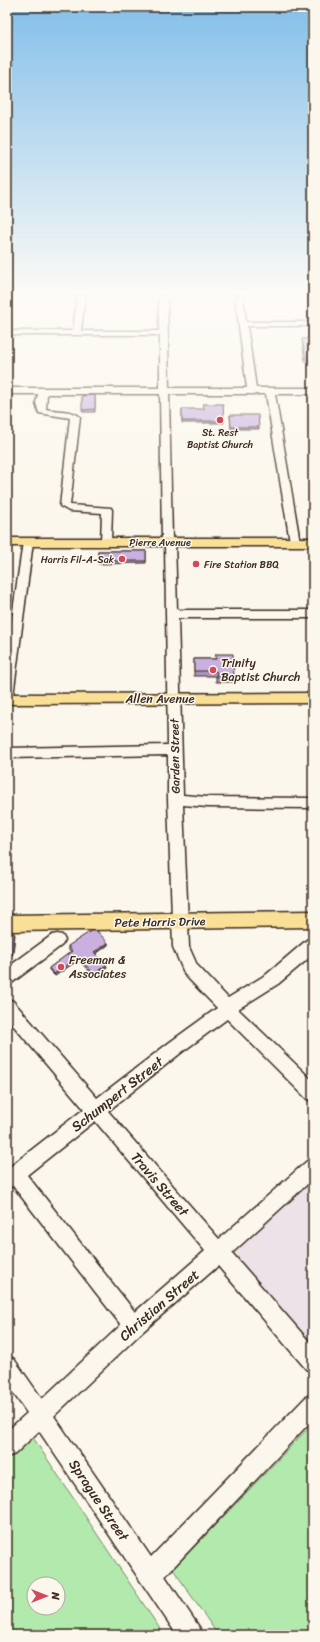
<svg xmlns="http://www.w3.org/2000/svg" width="320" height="1642" viewBox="0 0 320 1642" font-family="Sriracha,sans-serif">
<rect width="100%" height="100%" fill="#fbf7ec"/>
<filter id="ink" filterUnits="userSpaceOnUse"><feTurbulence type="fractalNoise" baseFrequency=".025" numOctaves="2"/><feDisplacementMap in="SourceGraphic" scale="8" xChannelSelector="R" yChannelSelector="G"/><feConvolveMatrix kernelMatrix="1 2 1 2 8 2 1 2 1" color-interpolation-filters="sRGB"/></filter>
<g filter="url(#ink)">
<path fill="#ece2e8" d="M313,1176V1346L234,1256L233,1252L234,1248Z"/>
<g fill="#b2e9ac" stroke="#768a65" fill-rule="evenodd">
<path d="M313,1423V1635H218L173,1569Z"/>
<path d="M32,1436L164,1635H7V1458ZM34,1584H58V1608H34Z"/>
</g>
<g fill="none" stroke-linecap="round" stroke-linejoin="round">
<g stroke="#3b2a1e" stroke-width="3">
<g id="minor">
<path d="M77,296H85L81,331H159V296H167L169,388H247L235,296H243L246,322H313V326H247L256,388H313V394H275L300,542L299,544L295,545L290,542L266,394H169L172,539L175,542L177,610H313V618H178L183,795L208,797L313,798V808L208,807L183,805L189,947L197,965L228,998L267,974L308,939L313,938V954L309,958L278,984L238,1009L313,1081V1101L307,1099L227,1019L182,1052L108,1111L219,1239L307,1161L313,1158V1179L232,1253L313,1346V1372L306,1369L218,1266L141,1333L54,1416L151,1557L306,1397L313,1394V1419L165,1576L199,1627L203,1635H177L39,1431L15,1454L7,1457V1431L27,1413L7,1384V1356L14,1359L42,1399L121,1325L13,1186L7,1189V1169L84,1109L7,1018V999L13,1001L97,1098L170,1042L217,1008L185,975L173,947L168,799V755L7,758V748L168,745L165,545L162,542L160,394H47L46,409C57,412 72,409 80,417L70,505L111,508L112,510L111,542L106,545L101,542L102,513L69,511L60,506L70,418L39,413L36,403L38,394H7V388H160V335H7V331H73ZM95,1121L205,1251L135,1312L27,1175Z"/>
<path d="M28,539L33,542L13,696L11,699L7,700V652L23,542Z"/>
<path d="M57,934L62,935L65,940L62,945L13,982L7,984V968L52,935Z"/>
</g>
</g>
<g stroke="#3b2a1e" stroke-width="3">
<g id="major">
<rect x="7" y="538" width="306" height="8"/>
<path d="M313,693V703L7,704V694Z"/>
<path d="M313,911V927L7,931V915Z"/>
</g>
</g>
<use href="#minor" fill="#fbf7ec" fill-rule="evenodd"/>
<use href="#major" fill="#fadf96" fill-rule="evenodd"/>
</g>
<g fill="#ad97bf" stroke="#3b2a1e">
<path d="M313,338V361H305L302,341V339Z"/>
<path d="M95,395V412H83L82,396Z"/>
<path d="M182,409L224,421V423H182Z"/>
<path d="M230,415L259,427V429H231Z"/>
<path d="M98,551H146V563L98,564Z"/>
<path d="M216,654L234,677V682H216V676H194V659H216Z"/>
<path d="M108,943V945L96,954L106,965L107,967L94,976L78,960L55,976L49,970V968L71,952L68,949V946Z"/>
</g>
<g fill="#8d7b9b" stroke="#3b2a1e">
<path d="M8,589V594L7,606V596Z"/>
<path d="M14,933L15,935L13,954L7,959V956Z"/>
<path d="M108,943V945L95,954L94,952Z"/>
<path d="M78,957V960L55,976L54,974Z"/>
<path d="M106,965L107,967L94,976V974Z"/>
</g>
<g fill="#c9b0de" stroke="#3b2a1e">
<path d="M313,338V359H306L302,339Z"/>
<path d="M95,395V409L82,410V396Z"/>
<path d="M203,404H223L224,421H182V409H204Z"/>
<path d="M230,415H258L259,427H231Z"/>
<rect x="98" y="551" width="48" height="10"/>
<path d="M216,654H233L234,677H217L216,671H194V659H216Z"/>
<path d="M91,931H97L108,943L94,952L106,965L94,974L78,957L54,974L49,968L72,951L68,946Z"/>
<path d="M7,933H14L13,952L7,956Z"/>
</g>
</g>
<linearGradient id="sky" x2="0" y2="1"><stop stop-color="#83bfea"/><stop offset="0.56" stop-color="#fdfbf6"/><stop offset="1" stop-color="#fdfbf6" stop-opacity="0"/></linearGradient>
<rect width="320" height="525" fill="url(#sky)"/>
<g fill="#d1495b" stroke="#fbf7ec" stroke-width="1.5">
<circle cx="220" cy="420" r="4"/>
<circle cx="122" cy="559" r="4"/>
<circle cx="196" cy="564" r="4"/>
<circle cx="213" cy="670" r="4"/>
<circle cx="61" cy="967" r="4"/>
</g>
<g text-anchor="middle" stroke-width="3" stroke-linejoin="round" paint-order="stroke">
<g font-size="10" fill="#3b2a1e" stroke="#fbf7ec">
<text x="220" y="436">St. Rest<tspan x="220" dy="12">Baptist Church</tspan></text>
<text x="114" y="563" text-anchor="end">Harris Fil-A-Sak</text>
<text x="204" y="568" text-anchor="start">Fire Station BBQ</text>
</g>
<g font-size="10" fill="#3b2a1e" stroke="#fbf7ec">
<text x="160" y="546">Pierre Avenue</text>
</g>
<g font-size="12" fill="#3b2a1e" stroke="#fbf7ec" text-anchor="start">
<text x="221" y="667">Trinity<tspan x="221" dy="14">Baptist Church</tspan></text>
<text x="69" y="964">Freeman &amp;<tspan x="69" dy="14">Associates</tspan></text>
</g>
<g font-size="12" fill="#3b2a1e" stroke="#fbf7ec">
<text x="160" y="703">Allen Avenue</text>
<text transform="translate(175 756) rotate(-91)" y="4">Garden Street</text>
<text transform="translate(160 922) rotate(-1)" y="4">Pete Harris Drive</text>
</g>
<g font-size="14" fill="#3b2a1e" stroke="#fbf7ec">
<text transform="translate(117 1094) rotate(-38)" y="5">Schumpert Street</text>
<text transform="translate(160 1184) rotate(49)" y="5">Travis Street</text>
<text transform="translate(159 1305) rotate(-41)" y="5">Christian Street</text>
<text transform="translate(99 1500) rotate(56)" y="5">Sprague Street</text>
</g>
</g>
<rect width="320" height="1642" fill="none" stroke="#fbf7ec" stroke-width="24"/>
<rect x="12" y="12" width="296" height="1618" fill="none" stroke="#3b2a1e" stroke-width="1.5" filter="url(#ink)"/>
<g transform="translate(46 1596) rotate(90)"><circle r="19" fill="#fbf7ec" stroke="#aea59a"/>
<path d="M0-3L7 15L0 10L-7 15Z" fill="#d1495b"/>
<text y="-6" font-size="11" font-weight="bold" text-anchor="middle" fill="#3b2a1e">N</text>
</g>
</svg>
